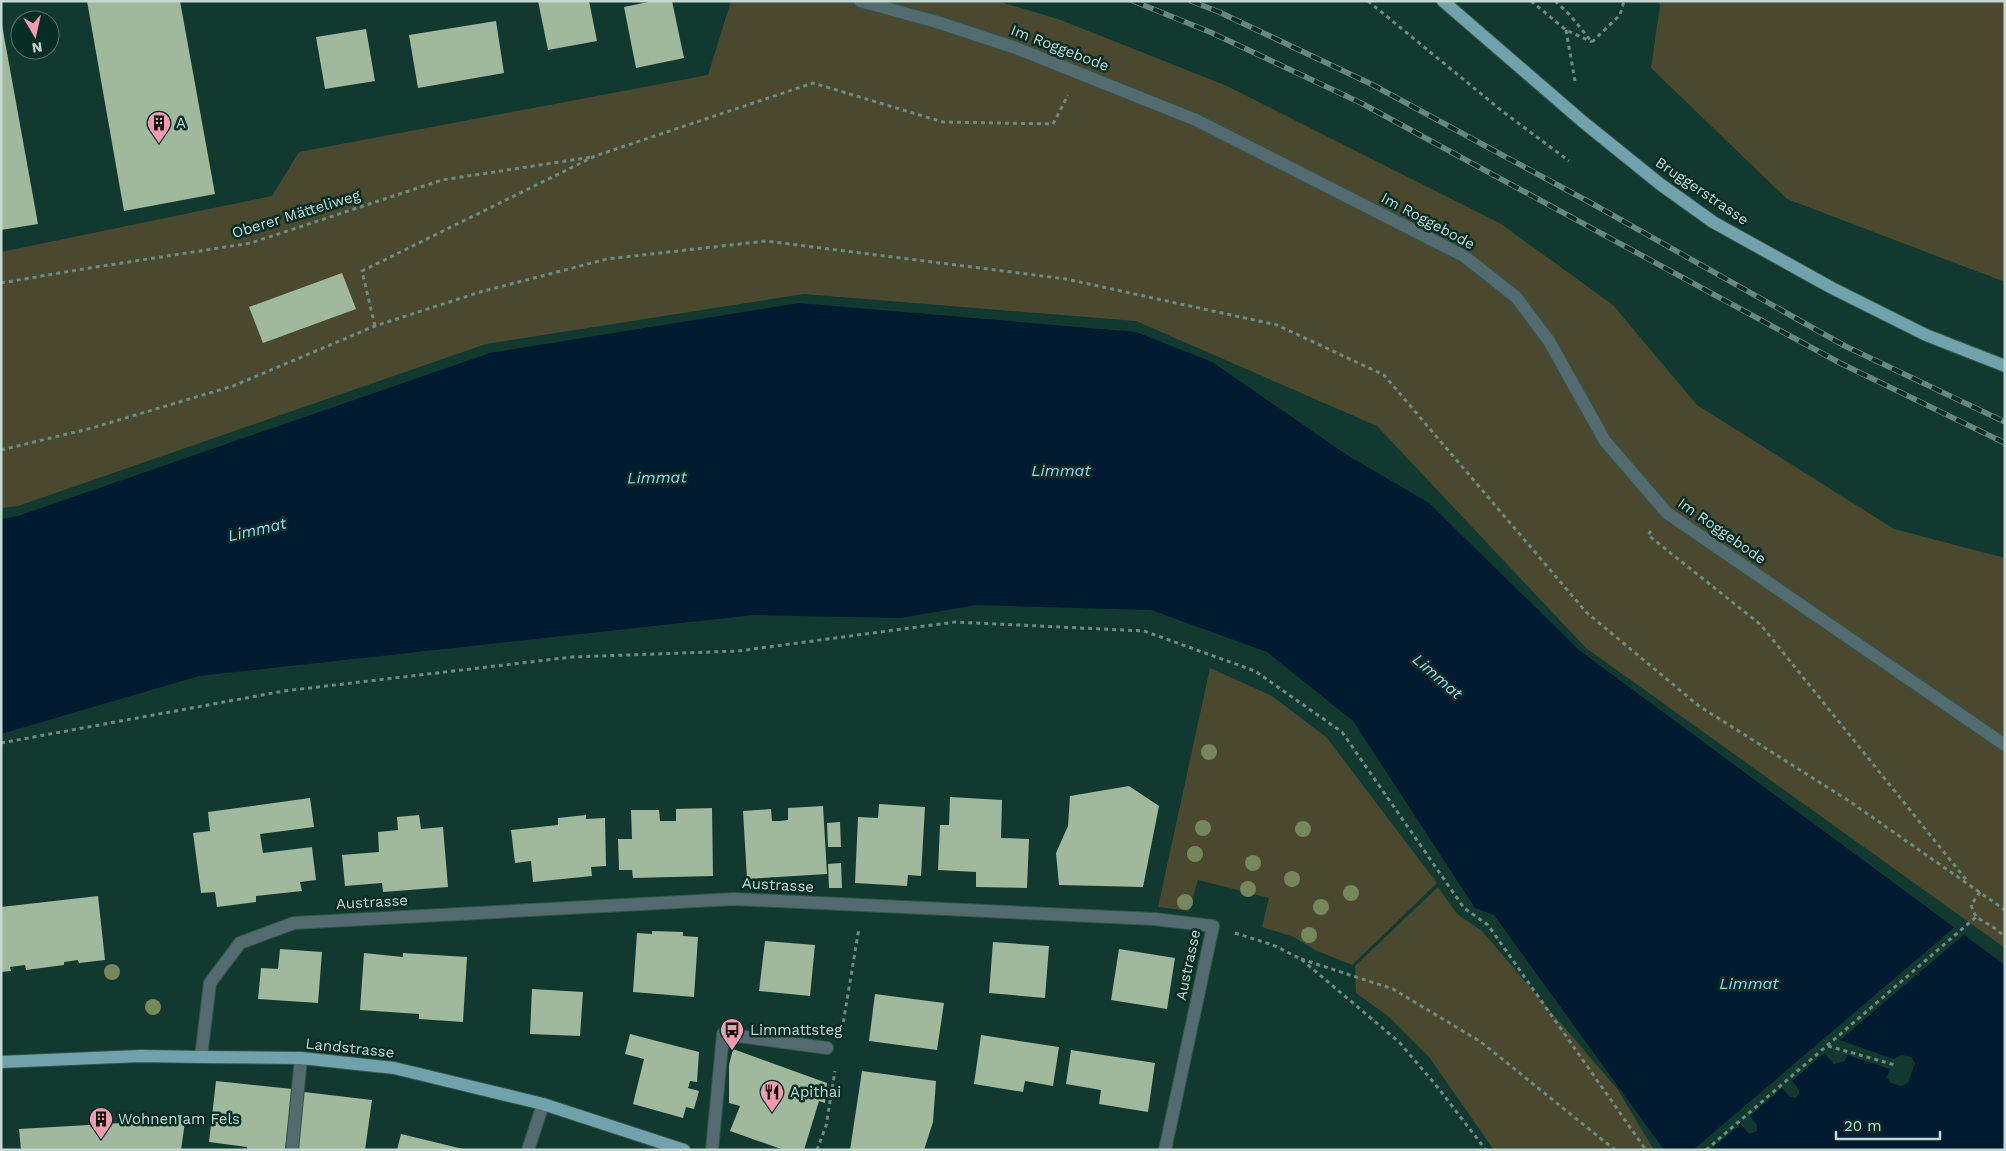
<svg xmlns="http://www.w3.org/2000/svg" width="2006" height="1151" viewBox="0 0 2006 1151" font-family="'Work Sans',sans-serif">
<rect width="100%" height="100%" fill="#113930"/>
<g fill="#4a492f">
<path d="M731,1H997L1058,19L1227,86L1501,224L1613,305L1697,405L1894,529L2005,558V948L1586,648L1377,426L1136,321L804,294L486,344L18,506L1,508V252L272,196L299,152L708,75Z"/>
<path d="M1658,1H2005V282L1787,199L1651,68L1660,5Z"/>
<path d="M1210,668L1272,696L1327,738L1437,883L1352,965L1315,950L1294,937L1262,927L1269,898L1198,880L1189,911L1158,907Z"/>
<path d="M1438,887L1457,914L1482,931L1618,1090L1654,1150H1494L1429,1057L1388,1016L1356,993L1355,966Z"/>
</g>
<path fill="#001b2f" d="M799,303L1136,332L1212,362L1347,455L1429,503L1579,650L2005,965V1150H1664L1494,915L1475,908L1353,721L1267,652L1151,610L976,605L901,618L754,615L199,676L1,734V519L18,516L490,353Z"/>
<path fill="#113930" d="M1956,926L1966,933L1840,1040L1893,1059L1902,1055L1911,1057L1915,1063L1908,1083L1901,1086L1891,1083L1887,1077L1890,1069L1847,1055L1845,1061L1834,1064L1824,1053L1792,1081L1799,1090V1094L1795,1098L1790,1097L1782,1088L1750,1116L1757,1125V1131L1749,1134L1741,1124L1710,1150H1693Z"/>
<g fill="#a0b89b">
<path d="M87,1H180L215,194L124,211Z"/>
<path d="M538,1H589L597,41L548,50Z"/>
<path d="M653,1H672L684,58L636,68L624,7Z"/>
<path d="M496,21L504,73L418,88L409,35Z"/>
<path d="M2,25L38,224L1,230V26Z"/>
<path d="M366,29L375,81L325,89L316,37Z"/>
<path d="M342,273L356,309L263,343L249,307Z"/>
<path d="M1129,786L1159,806L1143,887L1059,885L1056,853L1068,826L1070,796Z"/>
<path d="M950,797L1002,800L1001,838L1029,839L1027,888L976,887V872L938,870L940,825H949Z"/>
<path d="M310,798L314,827L260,834L263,853L312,847L316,880L300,882L302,891L256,896V902L217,907L215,892L201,893L193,833L210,831L208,812Z"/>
<path d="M879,804L925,807L921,876L908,875L907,886L855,883L858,817L878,818Z"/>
<path d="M823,806L827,874L747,879L743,811L771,809L772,821H780L788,820V808Z"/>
<path d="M712,808L713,876L633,878L632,870H619L618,839H632L631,810H659L660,821H676V809Z"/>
<path d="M419,815L421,829L443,827L448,887L383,892L382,883L345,886L342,855L379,852L378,832L398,830L397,817Z"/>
<path d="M586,815V819L605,818L606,866L591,867L592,876L533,882L531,861L515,863L511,830L558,825V818Z"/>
<path d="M840,822L841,847H828L827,823Z"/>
<path d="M841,863L842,888H829L828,864Z"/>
<path d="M98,896L105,960L79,963L78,960L64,962V965L26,970L25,965L10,967L11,971L1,972V907Z"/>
<path d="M652,931L683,932V936L698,937L694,997L633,992L637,933L652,934Z"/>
<path d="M765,941L815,945L810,996L759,991Z"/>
<path d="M993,942L1049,946L1045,998L989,993Z"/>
<path d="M280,949L322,952L318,1003L258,999L261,968L278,969Z"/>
<path d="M1119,949L1175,958L1167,1009L1111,1000Z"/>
<path d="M364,953L403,957V953L467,957L463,1022L419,1019V1014L360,1010Z"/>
<path d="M532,989L583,992L580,1036L530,1034Z"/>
<path d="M875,994L944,1003L937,1050L869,1041Z"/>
<path d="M630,1034L699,1052L697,1082L690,1081L688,1088L699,1091L694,1109L686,1107L683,1118L633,1104L644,1059L625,1054Z"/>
<path d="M981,1035L1059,1047L1053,1086L1025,1081L1023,1092L974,1084Z"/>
<path d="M733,1049L827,1083L825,1103L819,1101L804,1150H784L730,1131L740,1106L729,1103V1065Z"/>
<path d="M1071,1050L1155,1063L1148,1112L1099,1104L1101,1090L1066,1084Z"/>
<path d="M862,1071L936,1081L933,1122L924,1150H850Z"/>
<path d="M216,1081L292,1089L285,1150H247V1147L209,1142Z"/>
<path d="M304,1092L372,1100L365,1150H297Z"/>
<path d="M186,1115L181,1150H21L19,1129L122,1123L126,1116Z"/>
<path d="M401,1134L463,1149V1150H397Z"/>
</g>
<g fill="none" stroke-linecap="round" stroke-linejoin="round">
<g stroke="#31564d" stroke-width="14">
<g id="minor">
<path d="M860,1L937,22L1016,48L1196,120L1464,256L1516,297L1549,341L1605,441L1667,513L2005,745"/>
<path d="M201,1057L210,983L240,943L294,923L734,899L1154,919L1213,926L1165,1150"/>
<path d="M292,1150L301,1058"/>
<path d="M528,1150L543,1104"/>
<path d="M712,1150L723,1034L827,1048"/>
</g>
</g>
<g stroke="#31564d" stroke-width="14">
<g id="major">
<path d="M1443,1L1582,121L1660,184L1713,222L1832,288L1926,335L2005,366"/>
<path d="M1,1062L140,1056L201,1057L301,1058L394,1068L543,1104L684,1150"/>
</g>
</g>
<g stroke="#6c8b83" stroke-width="3" stroke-dasharray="4 4" stroke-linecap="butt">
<path d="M1368,1L1502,111L1569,161"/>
<path d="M1531,1L1566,30L1592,42"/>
<path d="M1555,1L1569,14L1592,42"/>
<path d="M1566,30L1575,81"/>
<path d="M1592,42L1620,15L1624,1"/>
<path d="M1,283L77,270L251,243L442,180L592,157"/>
<path d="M375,326L362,271L595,156L813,83L943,122L1053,124L1068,95"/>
<path d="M1,450L92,428L233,386L375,326L480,292L607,259L766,241L1066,279L1277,325L1384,375L1586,612L1699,706L1849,801L2005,910"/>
<path d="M1651,531L1648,535L1761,625L1968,882"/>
<path d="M1,743L284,691L572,657L738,651L955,622L1144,631L1255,671L1342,732L1464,908L1488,925L1646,1150"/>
<path d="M1980,892L1971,905L1976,917L1996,929L2005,937"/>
<path d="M1235,933L1273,945L1301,959L1399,1042L1435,1084L1486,1150"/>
<path d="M1301,959L1393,989L1481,1042L1615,1150"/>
<path d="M842,1030L859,928"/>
<path d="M1828,1046L1895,1065"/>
<path d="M817,1150L826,1126L835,1071"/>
<path d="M1706,1150L1976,917"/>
</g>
<use href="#minor" stroke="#536b6e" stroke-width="12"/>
<use href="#major" stroke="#71a2ab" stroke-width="12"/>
<g stroke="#68877f" stroke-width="5.5">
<g id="rail">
<path d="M1133,1L1210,32L1361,103L1840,363L2005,443"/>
<path d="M1191,1L1219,12L1371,84L1591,203L1845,346L2005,422"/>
</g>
</g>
<use href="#rail" stroke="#052f26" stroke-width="4" stroke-dasharray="11" stroke-linecap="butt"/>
</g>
<g fill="#76875b">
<circle cx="1209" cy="752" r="8"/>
<circle cx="1203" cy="828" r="8"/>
<circle cx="1303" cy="829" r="8"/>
<circle cx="1195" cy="854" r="8"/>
<circle cx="1253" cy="863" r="8"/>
<circle cx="1292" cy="879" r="8"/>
<circle cx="1248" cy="889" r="8"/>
<circle cx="1351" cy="893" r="8"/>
<circle cx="1185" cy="902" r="8"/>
<circle cx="1321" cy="907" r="8"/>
<circle cx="1309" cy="935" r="8"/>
<circle cx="112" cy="972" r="8"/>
<circle cx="153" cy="1007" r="8"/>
</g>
<defs>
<g id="building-pin" transform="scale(1.25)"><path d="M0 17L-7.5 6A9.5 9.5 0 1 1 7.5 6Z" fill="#f29aaf" stroke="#052f26"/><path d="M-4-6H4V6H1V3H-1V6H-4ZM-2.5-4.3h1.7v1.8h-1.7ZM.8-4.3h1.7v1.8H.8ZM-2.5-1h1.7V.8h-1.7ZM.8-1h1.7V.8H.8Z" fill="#111"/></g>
<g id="bus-pin" transform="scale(1.25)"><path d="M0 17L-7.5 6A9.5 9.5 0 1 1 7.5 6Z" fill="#f29aaf" stroke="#052f26"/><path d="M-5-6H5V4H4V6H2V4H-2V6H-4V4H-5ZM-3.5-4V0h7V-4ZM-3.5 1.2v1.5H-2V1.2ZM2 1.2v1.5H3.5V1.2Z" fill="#111"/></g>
<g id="restaurant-pin" transform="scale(1.25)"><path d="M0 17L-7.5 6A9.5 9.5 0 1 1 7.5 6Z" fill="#f29aaf" stroke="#052f26"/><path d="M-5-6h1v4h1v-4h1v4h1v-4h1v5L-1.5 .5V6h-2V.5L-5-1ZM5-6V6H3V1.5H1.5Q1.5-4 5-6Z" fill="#111"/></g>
</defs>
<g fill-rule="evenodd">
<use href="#building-pin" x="159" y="123"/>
<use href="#bus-pin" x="732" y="1030"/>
<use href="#restaurant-pin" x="772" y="1092"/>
<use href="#building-pin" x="101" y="1119"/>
</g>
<g text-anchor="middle" stroke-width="5" stroke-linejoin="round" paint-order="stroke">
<g font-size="15" fill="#c4d9d2" stroke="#052f26">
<text transform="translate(1060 48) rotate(21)" y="5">Im Roggebode</text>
<text transform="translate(1702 191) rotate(34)" y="5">Bruggerstrasse</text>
<text transform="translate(296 214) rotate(-17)" y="5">Oberer Mätteliweg</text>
<text transform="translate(1428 221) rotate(28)" y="5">Im Roggebode</text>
<text transform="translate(1722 531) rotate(35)" y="5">Im Roggebode</text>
<text transform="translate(778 885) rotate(3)" y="5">Austrasse</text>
<text transform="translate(372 902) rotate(-3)" y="5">Austrasse</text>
<text transform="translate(1188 965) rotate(-78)" y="5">Austrasse</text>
<text transform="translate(350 1048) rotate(6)" y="5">Landstrasse</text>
</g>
<g font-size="15" fill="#c4d9d2" stroke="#052f26" text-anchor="start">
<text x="176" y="128">A</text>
<text x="750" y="1035">Limmattsteg</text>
<text x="790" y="1097">Apithai</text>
<text x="118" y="1124">Wohnen am Fels</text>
</g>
<g font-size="16" font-style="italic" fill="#a2d3fa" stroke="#052f26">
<text x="1061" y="476">Limmat</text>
<text transform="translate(657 477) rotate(-1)" y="6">Limmat</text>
<text transform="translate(257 529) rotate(-13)" y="6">Limmat</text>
<text transform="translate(1438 676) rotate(41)" y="6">Limmat</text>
<text x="1749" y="989">Limmat</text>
</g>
</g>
<rect width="2006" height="1151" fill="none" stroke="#c4d9d2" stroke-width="5"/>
<g transform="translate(35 35) rotate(171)"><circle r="24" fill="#052f26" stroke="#51736b"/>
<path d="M0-4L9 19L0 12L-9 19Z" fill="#f29aaf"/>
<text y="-8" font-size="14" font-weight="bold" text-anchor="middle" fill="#c4d9d2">N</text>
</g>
<path d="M1836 1131v8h104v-8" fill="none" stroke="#c4d9d2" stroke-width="2.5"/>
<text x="1844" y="1131" font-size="15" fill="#c4d9d2" stroke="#052f26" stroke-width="4" paint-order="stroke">20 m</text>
</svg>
